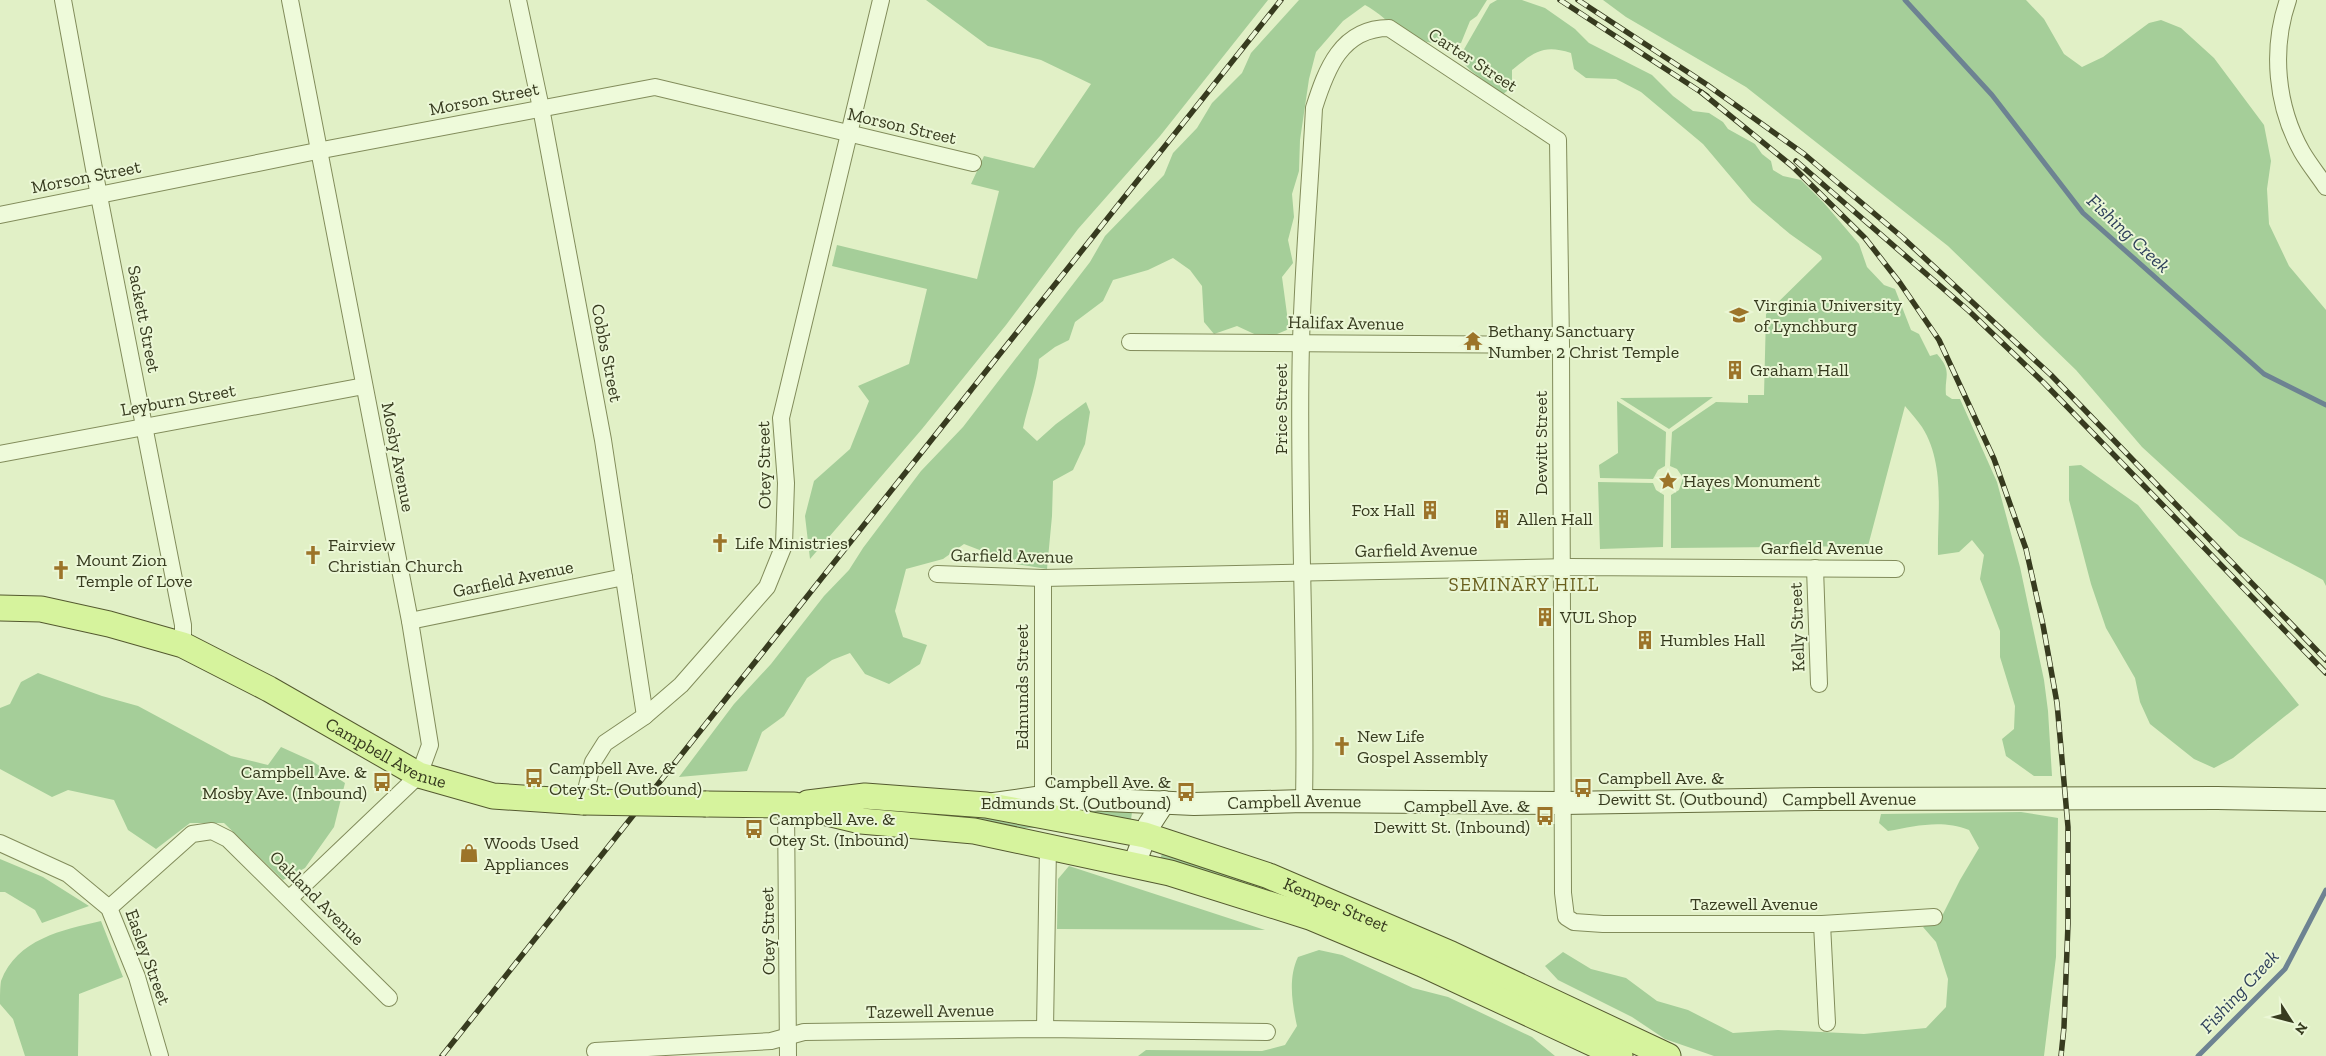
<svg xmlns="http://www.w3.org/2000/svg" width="2326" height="1056" viewBox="0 0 2326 1056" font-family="'Zilla Slab',serif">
<rect width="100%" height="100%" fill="#e1f0c6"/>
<g fill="#a5ce99">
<path d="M926,0H1268L1160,136L1078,229L1006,325L922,429L810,559L805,516L814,481L850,449L869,401L858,386L909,364L927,289L832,266L837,245L977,279L999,191L971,184L984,156L1034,168L1091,84L1041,60L988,46Z"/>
<path d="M1299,0H1487L1477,16L1470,21L1461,43C1437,46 1412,42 1393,26C1384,18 1376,11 1365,5L1343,21L1316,52L1309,79L1300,140L1299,171L1292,194L1294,217L1288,240L1293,263L1282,277L1289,329L1265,339L1237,326L1214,334L1204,322L1202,286L1190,270L1173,258L1148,270L1113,280L1103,301L1075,322L1069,340L1055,347L1039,359C1037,383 1028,405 1023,428L1037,441L1056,424L1086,402L1090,412L1085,444L1073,470L1053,481L1052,516L1047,569L1016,564L964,544L943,559L906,569L895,611L903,637L927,645L920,664L889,684L865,674L850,653L832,660L807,678L784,716L762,732L747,771L679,777L734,704L771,664L824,596L849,570L863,548L921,471L963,427L1090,262L1105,236L1164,175L1173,153L1197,128L1212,103L1242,73L1251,53Z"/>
<path d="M1497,0H1522L1545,8L1575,29L1589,43L1652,75L1673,96L1693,111L1709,113L1723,122L1728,129L1755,144L1762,154L1771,161L1773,170L1783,176L1801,180L1824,203L1859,244L1867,267L1884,285L1895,289L1911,330L1919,334L1930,356L1937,354C1953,372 1944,376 1946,395L1952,399H1960L1997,482L2020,567L2044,680L2048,711L2052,776H2034L2006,756L2002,739L2014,729L2015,706L2000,657V631L1980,579L1984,555L1972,540L1959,552L1938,555C1937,514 1946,465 1922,427C1917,420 1911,413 1905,406L1868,546L1671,548V495L1679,490L1683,478L1677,469L1670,466L1672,432L1716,402L1748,403V395H1764L1766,314L1822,259L1821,256L1790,234L1752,202L1703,144L1641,92L1616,79L1586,78L1574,69L1571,53C1543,44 1534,52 1512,70V87L1502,95L1470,70L1459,58L1490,4Z"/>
<path d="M1603,0H2026L2044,19L2064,54L2082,67L2103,57L2149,23L2161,20L2181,28L2214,58L2264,125L2271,161L2267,189L2269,224L2289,266L2326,310V586L2323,580L2239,536L2142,447L2076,370L1948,246L1746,87L1626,17Z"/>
<path d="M1713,397L1669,429L1620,398Z"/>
<path d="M1617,401L1666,432L1665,466L1658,470L1653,479L1600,478L1599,465L1618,453Z"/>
<path d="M2081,465L2138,505L2299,705L2233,758L2214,768L2194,759L2150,724L2140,702L2135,678L2106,628L2091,584L2069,500V466Z"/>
<path d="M1598,482L1653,483L1656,490L1664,495L1663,547L1600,549Z"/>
<path d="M38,673L102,696L138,706L231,756L268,765L281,747L312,761L345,783L334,827L305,868L283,880L224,823H190L156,849L128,830L114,800L68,790L52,797L0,769V708L10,704L21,682Z"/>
<path d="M887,809L952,811L1043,828H1000L888,812Z"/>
<path d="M1064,809L1132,812L1131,820Z"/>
<path d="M2021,812L2058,818L2056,957L2044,1056H1714L1665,1039L1632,1017L1558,980L1545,966L1563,952L1591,969L1626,978L1657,1001L1688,1010L1733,1033L1778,1030L1864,1034L1926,1028L1946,1007L1948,979L1936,942L1923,927L1943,914L1960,880L1979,848L1969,830C1941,819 1916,826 1888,831L1879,823L1881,814Z"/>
<path d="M1162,854L1240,876L1348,918L1160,859Z"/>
<path d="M0,859L43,877L89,906L42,923L35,910L5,892H0Z"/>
<path d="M1069,866L1265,930L1057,929L1058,879Z"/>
<path d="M101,921L123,977L79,994L78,1056H25L13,1019L0,1004C0,997 0,987 1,981C17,939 62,930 101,921Z"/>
<path d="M1319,950L1342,955L1413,988L1448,997L1532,1037L1555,1056H1138L1146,1050L1262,1051L1285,1045L1297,1026C1292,1003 1288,978 1298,957Z"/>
</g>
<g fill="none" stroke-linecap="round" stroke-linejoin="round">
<g stroke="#6d8392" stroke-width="5">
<path d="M1905,0L1992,95L2083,213L2264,374L2326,405"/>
<path d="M2198,1056L2285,969L2326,890"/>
</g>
<g stroke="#828c5b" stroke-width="18">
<g id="street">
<path d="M63,0L99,196L183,625V645"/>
<path d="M290,0L410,621L430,745L419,775L290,898"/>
<path d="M518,0L541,108L603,440L645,716"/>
<path d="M2288,0C2271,49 2276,106 2302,152C2309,164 2318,175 2326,187"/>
<path d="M0,215L317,151L655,87L973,163"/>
<path d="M1130,342L1561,345"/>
<path d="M0,454L364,386"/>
<path d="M1815,568L1819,684"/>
<path d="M937,574L1043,578L1570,567L1896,569"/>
<path d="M1043,578V797"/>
<path d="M410,621L624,577"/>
<path d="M1304,801C1307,648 1297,496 1301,343C1303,265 1310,187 1314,108C1326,70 1341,28 1389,28L1558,140L1561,345L1563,893L1566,917L1574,922L1603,924H1822L1934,917"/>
<path d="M583,802L593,762L605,743L645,716L681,685L767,587L784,545L786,483L781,418L881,0"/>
<path d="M786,804L788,1056"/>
<path d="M0,843L68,874L109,908L137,977L160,1056"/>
<path d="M109,908L192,834L212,831L228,839L389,998"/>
<path d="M1822,924L1827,1023"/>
<path d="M1045,1029L1048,846"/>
<path d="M595,1051L771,1041L804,1032L1045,1029L1267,1032"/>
</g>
</g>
<g stroke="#666e3e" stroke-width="24">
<g id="secondary">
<path id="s1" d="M994,804L1043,797L1194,804L1304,801L1562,803L1815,799L2217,798L2326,800"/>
<path d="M1134,865L1149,825L1164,802"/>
</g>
</g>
<g stroke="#54592f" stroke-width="27">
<g id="primary">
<path id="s2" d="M0,608L41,609L109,624L183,645L269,689L419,775L493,796L583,802"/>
<path id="s3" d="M808,803L865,796L986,805L1145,835L1269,876L1451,954L1668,1056"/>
<path d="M706,804L794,805L861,821L974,831L1170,873L1310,917L1422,964L1620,1056"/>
</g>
</g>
<use href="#street" stroke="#eefada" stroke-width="16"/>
<use href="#secondary" stroke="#eefada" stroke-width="22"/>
<use href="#primary" stroke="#d6f39d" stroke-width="25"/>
<g stroke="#373b1f" stroke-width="5.5">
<g id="rail">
<path d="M1560,0L1707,96"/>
<path d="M1578,0L1706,84L1804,154L1902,237L2051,375L2326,660"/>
<path d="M1701,92L1792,166L1865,238L1900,283L1939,340L1994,459L2026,549L2043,625L2057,703L2068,827V924L2064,1027L2061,1056"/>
<path d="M1796,161L1969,311L2044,383L2326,673"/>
<path d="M442,1056L1281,0"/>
</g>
</g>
<use href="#rail" stroke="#ebf7d6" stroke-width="4" stroke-dasharray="11" stroke-linecap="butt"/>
<g stroke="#54592f" stroke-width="27" stroke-linecap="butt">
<path id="primary-bridge" d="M583,802L706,804"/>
</g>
<use href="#primary-bridge" stroke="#d6f39d" stroke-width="25"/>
</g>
<defs>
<g id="university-bare" transform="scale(1.5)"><path d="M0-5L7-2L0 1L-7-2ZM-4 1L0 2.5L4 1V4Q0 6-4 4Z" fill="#9c7429" stroke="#ebf7d6" stroke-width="2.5" paint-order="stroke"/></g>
<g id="temple-bare" transform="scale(1.5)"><path d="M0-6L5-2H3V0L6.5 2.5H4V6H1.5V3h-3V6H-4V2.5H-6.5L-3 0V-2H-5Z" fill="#9c7429" stroke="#ebf7d6" stroke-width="2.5" paint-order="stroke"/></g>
<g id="building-bare" transform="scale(1.5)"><path d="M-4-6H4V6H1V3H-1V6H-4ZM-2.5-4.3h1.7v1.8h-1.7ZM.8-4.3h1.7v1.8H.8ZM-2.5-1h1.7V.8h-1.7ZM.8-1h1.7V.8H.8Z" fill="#9c7429" stroke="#ebf7d6" stroke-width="2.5" paint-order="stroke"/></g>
<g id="sight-bare" transform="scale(1.5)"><path d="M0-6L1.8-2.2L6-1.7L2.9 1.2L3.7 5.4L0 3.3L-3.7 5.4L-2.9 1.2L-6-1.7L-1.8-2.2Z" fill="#9c7429" stroke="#ebf7d6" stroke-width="2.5" paint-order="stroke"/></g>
<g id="church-bare" transform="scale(1.5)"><path d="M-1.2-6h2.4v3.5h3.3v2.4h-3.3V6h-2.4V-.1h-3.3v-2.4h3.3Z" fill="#9c7429" stroke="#ebf7d6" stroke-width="2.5" paint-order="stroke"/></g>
<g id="bus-bare" transform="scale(1.5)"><path d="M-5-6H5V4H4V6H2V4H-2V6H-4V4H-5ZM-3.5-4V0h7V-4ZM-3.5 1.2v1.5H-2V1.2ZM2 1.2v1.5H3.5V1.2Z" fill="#9c7429" stroke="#ebf7d6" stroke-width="2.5" paint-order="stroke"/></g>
<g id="shop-bare" transform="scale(1.5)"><path d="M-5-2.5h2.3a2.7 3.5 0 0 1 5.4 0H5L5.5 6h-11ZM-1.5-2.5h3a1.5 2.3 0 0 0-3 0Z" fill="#9c7429" stroke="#ebf7d6" stroke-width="2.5" paint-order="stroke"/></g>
</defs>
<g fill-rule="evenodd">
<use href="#university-bare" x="1739" y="315"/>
<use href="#temple-bare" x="1473" y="341"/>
<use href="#building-bare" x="1735" y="370"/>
<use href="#sight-bare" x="1668" y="481"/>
<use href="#building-bare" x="1430" y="510"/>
<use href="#building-bare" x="1502" y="519"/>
<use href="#church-bare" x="720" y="543"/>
<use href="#church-bare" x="313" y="555"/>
<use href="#church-bare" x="61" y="570"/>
<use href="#building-bare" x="1545" y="617"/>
<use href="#building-bare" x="1645" y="640"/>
<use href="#church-bare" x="1342" y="746"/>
<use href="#bus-bare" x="534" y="778"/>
<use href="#bus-bare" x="382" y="782"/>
<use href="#bus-bare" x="1583" y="788"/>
<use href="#bus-bare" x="1186" y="792"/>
<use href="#bus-bare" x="1545" y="816"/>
<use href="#bus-bare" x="754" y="829"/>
<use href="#shop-bare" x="469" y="853"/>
</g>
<g text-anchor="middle" stroke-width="4" stroke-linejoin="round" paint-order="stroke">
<g font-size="18" fill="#373b1f" stroke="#ebf7d6">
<text transform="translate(1473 60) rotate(33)" y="6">Carter Street</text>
<text transform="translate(484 99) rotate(-11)" y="6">Morson Street</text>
<text transform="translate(902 126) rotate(13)" y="6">Morson Street</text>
<text transform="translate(86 177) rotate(-11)" y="6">Morson Street</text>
<text transform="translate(144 319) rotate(79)" y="6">Sackett Street</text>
<text transform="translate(1346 323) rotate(1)" y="6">Halifax Avenue</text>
<text transform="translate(607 353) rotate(79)" y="6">Cobbs Street</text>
<text transform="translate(178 400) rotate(-10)" y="6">Leyburn Street</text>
<text transform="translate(1281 409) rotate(-90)" y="6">Price Street</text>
<text transform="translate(1541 443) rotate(-90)" y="6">Dewitt Street</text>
<text transform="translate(398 457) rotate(79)" y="6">Mosby Avenue</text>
<text transform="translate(764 465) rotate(-91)" y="6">Otey Street</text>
<text x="1822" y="554">Garfield Avenue</text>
<text transform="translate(1416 550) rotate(-1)" y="6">Garfield Avenue</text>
<text transform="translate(1012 556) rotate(1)" y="6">Garfield Avenue</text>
<text transform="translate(513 579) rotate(-12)" y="6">Garfield Avenue</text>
<text transform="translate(1797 627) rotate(-92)" y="6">Kelly Street</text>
<text transform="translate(1022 687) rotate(-90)" y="6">Edmunds Street</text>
<text dy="6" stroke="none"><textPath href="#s2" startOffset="418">Campbell Avenue</textPath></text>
<text dy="6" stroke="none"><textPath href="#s1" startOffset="856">Campbell Avenue</textPath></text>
<text dy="6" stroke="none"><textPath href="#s1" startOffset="301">Campbell Avenue</textPath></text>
<text transform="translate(317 898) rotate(45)" y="6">Oakland Avenue</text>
<text dy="6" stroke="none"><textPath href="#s3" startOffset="544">Kemper Street</textPath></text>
<text x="1754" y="910">Tazewell Avenue</text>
<text transform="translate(768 931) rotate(-91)" y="6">Otey Street</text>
<text transform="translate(148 957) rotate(70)" y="6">Easley Street</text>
<text transform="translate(930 1011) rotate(-1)" y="6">Tazewell Avenue</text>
</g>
<g font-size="18" fill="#373b1f" stroke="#ebf7d6" text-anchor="start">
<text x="1754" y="311">Virginia University<tspan x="1754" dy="21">of Lynchburg</tspan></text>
<text x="1488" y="337">Bethany Sanctuary<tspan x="1488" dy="21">Number 2 Christ Temple</tspan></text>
<text x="1750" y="376">Graham Hall</text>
<text x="1683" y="487">Hayes Monument</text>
<text x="1415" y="516" text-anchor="end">Fox Hall</text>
<text x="1517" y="525">Allen Hall</text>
<text x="735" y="549">Life Ministries</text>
<text x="328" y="551">Fairview<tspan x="328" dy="21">Christian Church</tspan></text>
<text x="76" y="566">Mount Zion<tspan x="76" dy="21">Temple of Love</tspan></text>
<text x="1560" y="623">VUL Shop</text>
<text x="1660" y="646">Humbles Hall</text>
<text x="1357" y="742">New Life<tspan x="1357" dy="21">Gospel Assembly</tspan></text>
<text x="549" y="774">Campbell Ave. &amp;<tspan x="549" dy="21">Otey St. (Outbound)</tspan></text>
<text x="367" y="778" text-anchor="end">Campbell Ave. &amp;<tspan x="367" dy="21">Mosby Ave. (Inbound)</tspan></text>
<text x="1598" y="784">Campbell Ave. &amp;<tspan x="1598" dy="21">Dewitt St. (Outbound)</tspan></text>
<text x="1171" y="788" text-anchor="end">Campbell Ave. &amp;<tspan x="1171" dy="21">Edmunds St. (Outbound)</tspan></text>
<text x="1530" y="812" text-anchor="end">Campbell Ave. &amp;<tspan x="1530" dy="21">Dewitt St. (Inbound)</tspan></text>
<text x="769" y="825">Campbell Ave. &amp;<tspan x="769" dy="21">Otey St. (Inbound)</tspan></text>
<text x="484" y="849">Woods Used<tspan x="484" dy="21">Appliances</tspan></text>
</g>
<g font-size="19" font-style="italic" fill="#2e405b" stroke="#ebf7d6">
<text transform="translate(2129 233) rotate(43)" y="7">Fishing Creek</text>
<text transform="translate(2239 991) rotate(-47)" y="7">Fishing Creek</text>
</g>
<g font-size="19" letter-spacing="1" fill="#695f1d" stroke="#ebf7d6">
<text x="1524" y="591">SEMINARY HILL</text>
</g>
</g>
<g transform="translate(2291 1021) rotate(126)" stroke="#ebf7d6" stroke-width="4" paint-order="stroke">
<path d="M0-4L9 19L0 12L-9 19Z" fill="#373b1f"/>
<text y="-8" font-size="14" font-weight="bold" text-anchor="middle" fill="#373b1f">N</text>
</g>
</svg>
